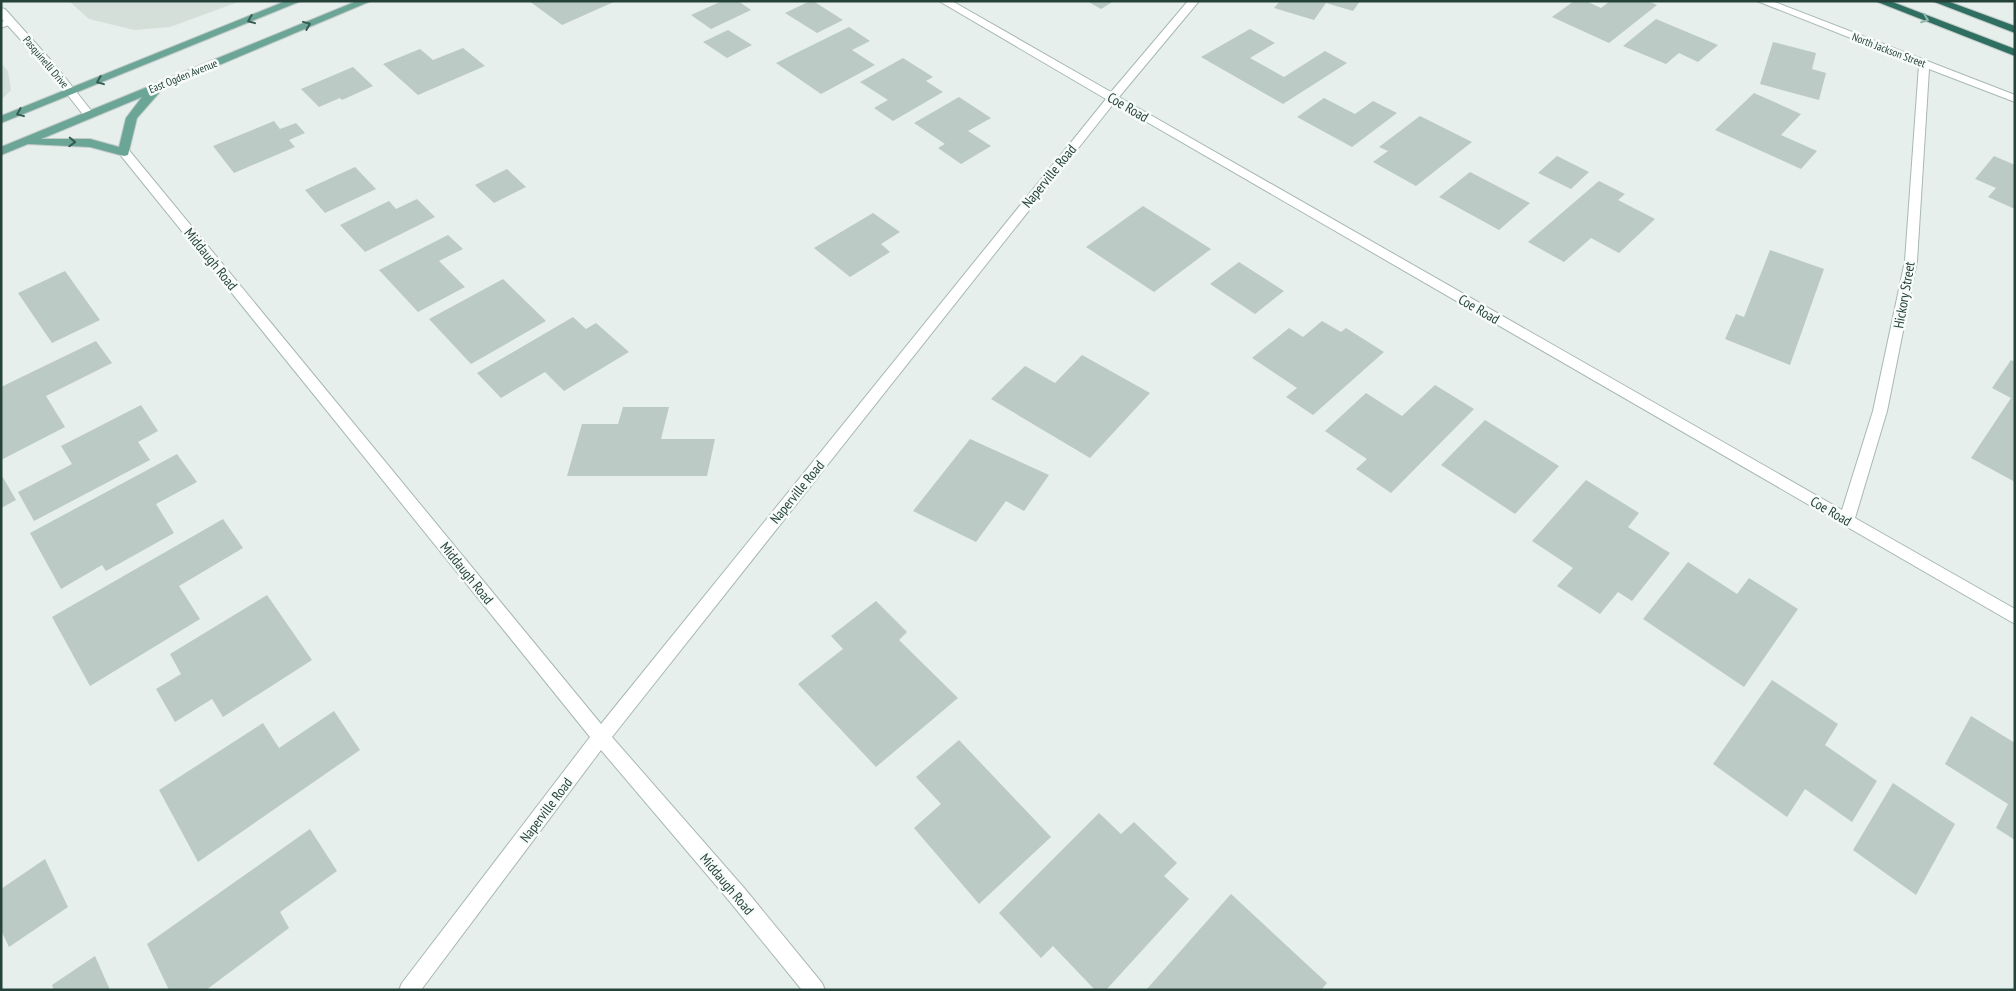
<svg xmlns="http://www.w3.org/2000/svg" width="2016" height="991" viewBox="0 0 2016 991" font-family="'PT Sans Narrow',sans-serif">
<rect width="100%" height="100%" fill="#e6efeb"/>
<g fill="#d4dfda">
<path d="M69,1H241L170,27L134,30L89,19Z"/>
<path d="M1,63L8,71L11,90L1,100Z"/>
</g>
<g fill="#bbcac4">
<path d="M529,1H616L562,25Z"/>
<path d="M722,1H738L751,10L711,29L691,15Z"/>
<path d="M810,1H813L843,20L817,33L785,13Z"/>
<path d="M1087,1H1114L1101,9Z"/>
<path d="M1280,1H1360L1353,11L1326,3L1314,20L1274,8Z"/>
<path d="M1574,1H1586L1601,8L1610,1H1648L1657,5L1609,43L1552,17Z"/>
<path d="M1656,19L1718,45L1698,62L1679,53L1666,64L1623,46Z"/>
<path d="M849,27L870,41L852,50L875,65L821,94L776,63Z"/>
<path d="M1250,29L1275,43L1250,58L1284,77L1325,51L1347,63L1283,104L1201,57Z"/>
<path d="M728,30L752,45L727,58L703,42Z"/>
<path d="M1773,42L1816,53L1812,69L1826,73L1819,100L1760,84Z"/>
<path d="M463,48L485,66L418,95L383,64L420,49L433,60Z"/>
<path d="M903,58L933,77L926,81L943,92L893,121L874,108L888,100L860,82Z"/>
<path d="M353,67L373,86L342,100L340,98L319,107L301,89Z"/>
<path d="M1754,93L1801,114L1781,135L1817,151L1801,169L1715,130Z"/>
<path d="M959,97L991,118L968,131L991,146L961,164L938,148L945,144L914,123Z"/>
<path d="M1324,98L1355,114L1373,101L1397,113L1352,147L1297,117Z"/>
<path d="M1420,116L1472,142L1416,186L1373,162L1388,151L1379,147Z"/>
<path d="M274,121L280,129L296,123L305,133L289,140L295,147L234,173L213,146Z"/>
<path d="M1557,156L1589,172L1571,189L1538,173Z"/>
<path d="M1994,156L2015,165V209L1988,197L1996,188L1975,179Z"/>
<path d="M355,167L376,189L325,213L305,190Z"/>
<path d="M507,169L526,187L494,203L475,185Z"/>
<path d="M1470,172L1530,203L1499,230L1439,197Z"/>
<path d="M1599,181L1625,194L1618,200L1655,219L1619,253L1591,238L1564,262L1528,242Z"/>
<path d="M417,199L435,217L365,252L340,225L389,201L396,209Z"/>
<path d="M1143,206L1211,249L1154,292L1086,247Z"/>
<path d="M873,213L900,232L881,244L890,252L850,277L814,248Z"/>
<path d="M448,235L463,249L439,261L465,287L418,312L379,270Z"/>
<path d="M1770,250L1824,269L1790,365L1725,339L1736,314L1744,317Z"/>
<path d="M1239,262L1284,291L1255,314L1210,284Z"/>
<path d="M65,271L100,320L52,343L18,293Z"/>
<path d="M503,279L546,321L471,364L429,319Z"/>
<path d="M573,317L586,329L596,323L629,352L564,391L545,372L501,398L477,373Z"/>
<path d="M1322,321L1341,332L1346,328L1384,352L1313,415L1286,397L1297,388L1252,358L1289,328L1303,337Z"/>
<path d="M96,341L112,363L46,396L65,427L1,460V387Z"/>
<path d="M1082,355L1150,393L1090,458L991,399L1025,366L1055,383Z"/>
<path d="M2011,360L2015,362V482L1971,458L2011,398L1992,388Z"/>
<path d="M1435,385L1474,409L1391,493L1356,469L1367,459L1325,431L1366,393L1402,416Z"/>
<path d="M141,405L158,431L138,442L150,460L34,521L18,492L72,464L61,446Z"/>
<path d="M623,407H669L661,439H715L707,476H567L582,424H618Z"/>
<path d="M1485,420L1559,466L1515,514L1441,465Z"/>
<path d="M970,439L1049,475L1024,511L1006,501L976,542L913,511Z"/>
<path d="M177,454L197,482L156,504L174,533L106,571L102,565L61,589L30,533Z"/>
<path d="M1,474L16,500L1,508Z"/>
<path d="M1586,480L1639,513L1628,527L1670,553L1632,601L1618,592L1600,614L1557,586L1573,568L1532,541Z"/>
<path d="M223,519L243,548L179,586L200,619L90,686L52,617Z"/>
<path d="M1688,562L1737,594L1749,578L1798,609L1744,687L1643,619Z"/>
<path d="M267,595L312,660L223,717L212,699L175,722L156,689L181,674L170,654Z"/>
<path d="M876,601L907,632L899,640L958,698L876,767L798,684L843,649L831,636Z"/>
<path d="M1772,680L1838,724L1825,745L1877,781L1852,822L1805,789L1787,817L1713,764Z"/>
<path d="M334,711L360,750L198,862L159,790L263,723L279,748Z"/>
<path d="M1971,716L2015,743V840L1996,828L2008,804L1945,764Z"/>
<path d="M959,740L1051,837L979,904L914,828L941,804L916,777Z"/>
<path d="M1893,783L1955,824L1916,895L1853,850Z"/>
<path d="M1099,813L1121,834L1134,822L1177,863L1164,876L1189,899L1106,990H1095L1053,946L1041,958L999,913Z"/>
<path d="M310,829L337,871L280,912L289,928L206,990H169L147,944Z"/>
<path d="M45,859L68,907L9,947L1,930V889Z"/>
<path d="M1231,894L1327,983L1321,990H1146Z"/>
<path d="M95,956L110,990H54L52,985Z"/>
</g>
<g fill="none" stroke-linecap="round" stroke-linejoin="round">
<g stroke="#a8b8b2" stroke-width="2">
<path id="service" d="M11,19L16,22L1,28V22Z"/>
</g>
<g stroke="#a8b8b2" stroke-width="2">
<path id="minor" d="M939,1H952L1111,92L1188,1H1199L1119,97L1842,510L1873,411L1905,261L1919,65L1757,1H1772L2015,95V102L1929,69L1917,261L1887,411L1855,518L2015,609V624L1114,103L612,737L745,889L822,983L825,990H802L731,903L601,750L421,990H399L402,983L590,737L118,152L120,149H128L601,724L1106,99Z"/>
</g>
<g stroke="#a8b8b2" stroke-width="2">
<path id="tertiary" d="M1,8L5,9L56,66L93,113L95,115L93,117H85L48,70L1,18Z"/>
</g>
<g stroke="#c2cac8" stroke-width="2">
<g id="primary">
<path d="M286,1H301L1,123V116Z"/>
<path d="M357,1H371L160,90L159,93L137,118L128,155L124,156L90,147L28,144L1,155V147ZM142,97L126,118L119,147L90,139H41Z"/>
</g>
</g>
<g stroke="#c2cac8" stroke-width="2">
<g id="motorway">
<path d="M1875,1H1890L2015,49V56Z"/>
<path d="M1932,1H1947L2015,26V33Z"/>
</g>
</g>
<use href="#service" fill="#fff" fill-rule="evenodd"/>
<use href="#minor" fill="#fff" fill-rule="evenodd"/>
<use href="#tertiary" fill="#fff" fill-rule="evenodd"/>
<use href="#primary" fill="#6aa596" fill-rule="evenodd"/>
<use href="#motorway" fill="#2f6f62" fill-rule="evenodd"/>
</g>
<defs><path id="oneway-chevron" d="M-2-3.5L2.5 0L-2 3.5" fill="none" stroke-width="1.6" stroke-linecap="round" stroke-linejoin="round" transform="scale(1.25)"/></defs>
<use stroke="#93b5ae" href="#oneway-chevron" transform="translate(1925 19) rotate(21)"/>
<g stroke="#365b51">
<use href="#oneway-chevron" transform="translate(251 20) rotate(158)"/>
<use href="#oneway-chevron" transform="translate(307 25) rotate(-22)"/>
<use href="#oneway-chevron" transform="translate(100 81) rotate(158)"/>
<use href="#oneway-chevron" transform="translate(20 113) rotate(158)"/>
<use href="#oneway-chevron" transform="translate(72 142) rotate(2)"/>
</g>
<g text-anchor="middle" stroke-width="5" stroke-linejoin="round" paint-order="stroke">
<g font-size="11" fill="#24423a" stroke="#f7fbf9">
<text transform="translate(1889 50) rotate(21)" y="4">North Jackson Street</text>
<text transform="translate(46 62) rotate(50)" y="4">Pasquinelli Drive</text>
<text transform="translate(183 76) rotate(-22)" y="4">East Ogden Avenue</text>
</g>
<g font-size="14" fill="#24423a" stroke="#f7fbf9">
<text transform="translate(1128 107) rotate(30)" y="5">Coe Road</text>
<text transform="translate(1049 176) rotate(-51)" y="5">Naperville Road</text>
<text transform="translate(211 259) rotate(51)" y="5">Middaugh Road</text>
<text transform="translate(1904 295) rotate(-80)" y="5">Hickory Street</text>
<text transform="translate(1479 309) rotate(30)" y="5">Coe Road</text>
<text transform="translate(797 492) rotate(-51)" y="5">Naperville Road</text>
<text transform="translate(1831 511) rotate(30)" y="5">Coe Road</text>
<text transform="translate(467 573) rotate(51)" y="5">Middaugh Road</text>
<text transform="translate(546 810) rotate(-53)" y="5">Naperville Road</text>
<text transform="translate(727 884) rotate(50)" y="5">Middaugh Road</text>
</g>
</g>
<rect width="2016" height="991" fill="none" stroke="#24423a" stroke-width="5"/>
</svg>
